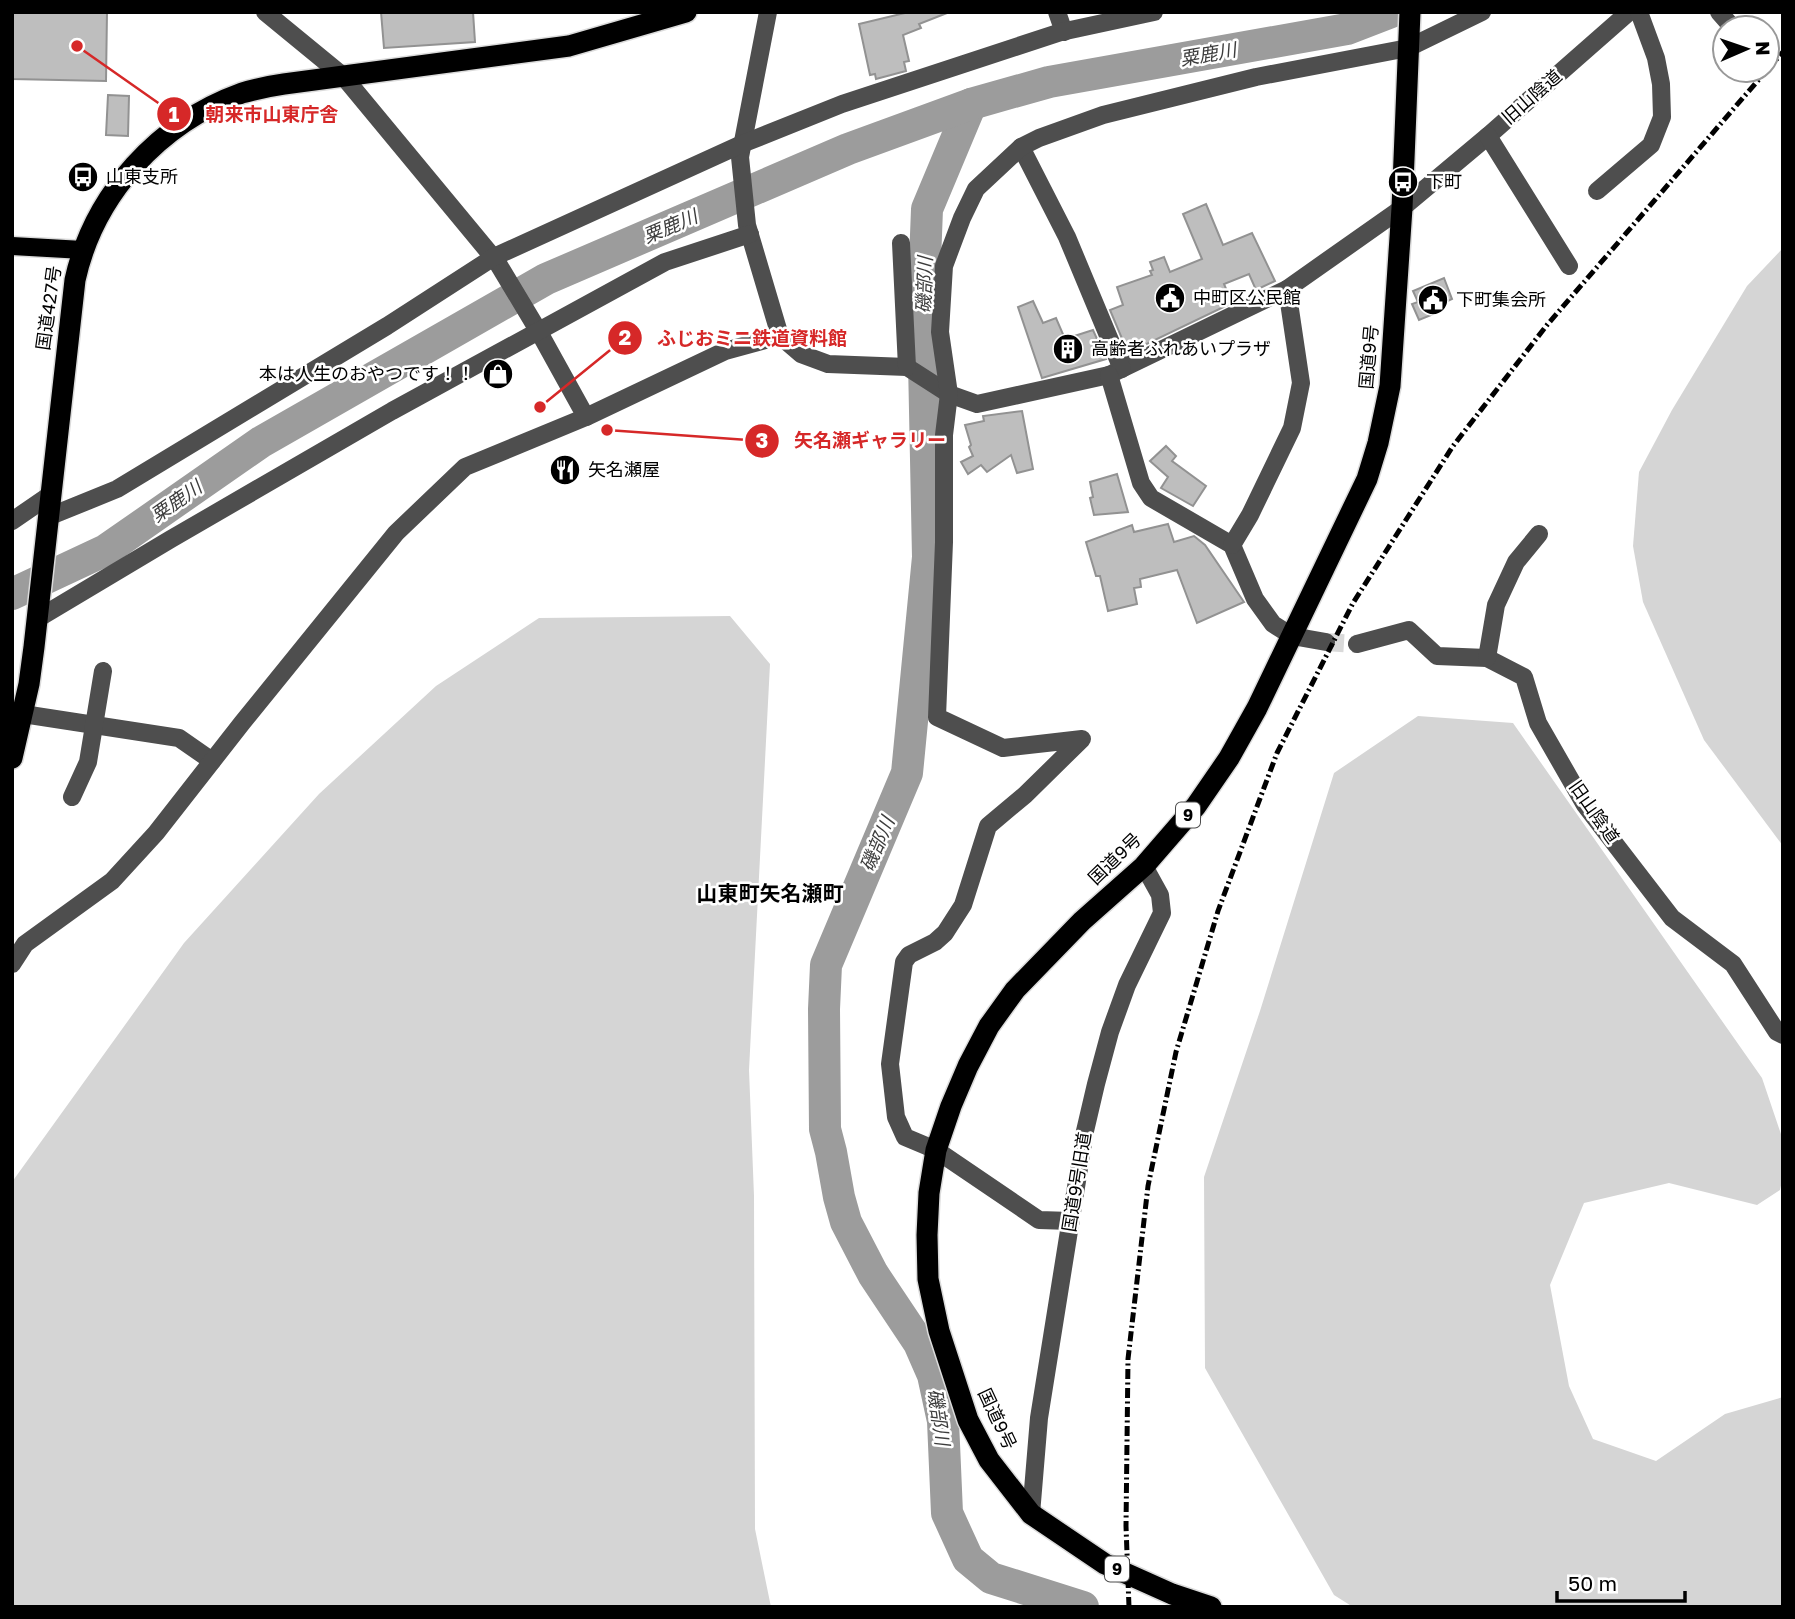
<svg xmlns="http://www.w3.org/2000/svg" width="1795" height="1619" viewBox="0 0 1795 1619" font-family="'Golos Text','Noto Sans JP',sans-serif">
<rect width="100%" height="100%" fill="#fff"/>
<g fill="#d5d5d5">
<path d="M1783,248V846L1704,740L1643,602L1633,546L1639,472L1672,410L1747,286Z"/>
<path d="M730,616L770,664L749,1070L754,1196L755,1529L771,1607H12V1182L184,943L319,794L436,686L539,618Z"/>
<path d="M1418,716L1513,723L1762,1078L1783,1140V1176L1780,1190L1757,1205L1669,1183L1584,1203L1550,1285L1569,1386L1593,1439L1656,1461L1725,1414L1783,1397V1607H1353L1334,1595L1205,1368L1204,1177L1260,1011L1334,773Z"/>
</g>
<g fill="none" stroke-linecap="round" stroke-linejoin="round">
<g stroke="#9c9c9c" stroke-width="32">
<path d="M971,104L927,209L923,313L928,557L907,773L826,965L824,1009L825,1129L831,1152L839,1197L846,1222L873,1274L919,1343L933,1375L943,1421L947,1513L968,1559L991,1578L1083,1607"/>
<path d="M12,594L106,550L261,442L546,279L848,149L971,104L1049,82L1347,29L1391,12"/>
</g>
</g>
<g fill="#bebebe" stroke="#929292" stroke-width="2">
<path d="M12,12H107L106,81L12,79Z"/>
<path d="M381,12H473L475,42L384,48Z"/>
<path d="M909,12L947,13L919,24L921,28L903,35L909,61L904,62L906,71L876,79L875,74L870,75L859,24Z"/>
<path d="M108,95L129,96L128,136L106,135Z"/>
<path d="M1206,204L1223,245L1252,233L1275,281L1256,290L1249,274L1224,284L1232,303L1128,353L1110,310L1123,305L1117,287L1152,275L1150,271L1153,270L1150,262L1164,257L1170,272L1202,259L1183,214Z"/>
<path d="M1444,278L1452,299L1439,305L1441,311L1419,320L1412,304L1418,302L1413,291Z"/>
<path d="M1033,301L1043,323L1056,318L1065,339L1093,330L1106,359L1042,378L1018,307Z"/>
<path d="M1022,411L1033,469L1017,473L1011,455L987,472L981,465L968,474L961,462L973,456L969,447L971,445L965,425L984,421L983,416Z"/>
<path d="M1166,446L1176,456L1172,461L1206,486L1193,506L1161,488L1168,477L1150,461Z"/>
<path d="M1117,474L1128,512L1094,515L1090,498L1093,497L1090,482Z"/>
<path d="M1168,524L1174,542L1194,536L1205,545L1244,602L1197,623L1177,570L1140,579L1141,587L1134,588L1137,604L1108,611L1100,576H1096L1086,542L1132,525L1134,532Z"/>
</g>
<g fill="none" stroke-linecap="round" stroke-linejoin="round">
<path stroke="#d9d9d9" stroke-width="18" stroke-dasharray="18 9" stroke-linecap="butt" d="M1326,642L1357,644"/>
<g stroke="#dbdbdb" stroke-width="21">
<path id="major" d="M12,246L83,250"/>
</g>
<g stroke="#dbdbdb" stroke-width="24">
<g id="highway">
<path d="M12,758L29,684L34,647L75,280C94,194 159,123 242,93C256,89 270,86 284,84L569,46L686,12"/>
<path d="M1211,1607L1172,1594L1105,1564L1031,1514L989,1460L968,1420L939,1331L928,1279L927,1235L929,1193L936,1150L951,1106L968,1066L989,1026L1015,990L1082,921L1144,866L1196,806L1229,758L1257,708L1367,479L1378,443L1390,386L1402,208L1410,12"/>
</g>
</g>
<g stroke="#4e4e4e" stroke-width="18">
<path d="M265,12L343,76L497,262L539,332L586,417"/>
<path d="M768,12L740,157L747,225L780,336L801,354L828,364L907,367L949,394L977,404L1109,375L1287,289L1402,208L1488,136L1629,12"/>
<path d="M1057,12L1064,32"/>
<path d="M1719,12L1733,28"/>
<path d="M1488,136L1569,266"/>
<path d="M1021,147L1067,237L1122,369"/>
<path d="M1597,191L1651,145L1662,117L1661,84L1656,58L1639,12"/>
<path d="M901,243L907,367"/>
<path d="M1109,375L1141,483L1151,498L1232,545L1255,599L1273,624L1292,636L1326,642"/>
<path d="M48,517L117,489L387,326L494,257L742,144L842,104L1061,32L1154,12"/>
<path d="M12,521L50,495"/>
<path d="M1232,545L1250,515L1292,428L1301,383L1287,289"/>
<path d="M37,619L171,539L392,411L665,262L750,234"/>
<path d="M1357,644L1409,630L1437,656L1487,658L1524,677L1538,723L1585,805L1672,918L1733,964L1777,1032L1783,1035"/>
<path d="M1487,658L1496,605L1516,562L1539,534"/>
<path d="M23,714L179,738L212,761"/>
<path d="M72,797L88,762L103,671"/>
<path d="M12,964L25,944L112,881L156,833L242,723L396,533L465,467L586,417L725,351L780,336"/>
<path d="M1071,1221L1039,1220L936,1150L905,1137L896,1117L890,1064L904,962L909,955L935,942L945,933L963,905L988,826L1025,795L1082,739L1003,748L937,717L944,542V435L949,394L940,332L944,266L962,218L976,189L1021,147L1039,138L1103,115L1256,77L1408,48L1482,12"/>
<path d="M1031,1514L1039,1418L1085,1131L1096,1084L1110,1032L1127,985L1162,913L1160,895L1144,866"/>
</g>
<use href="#major" stroke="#000" stroke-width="18"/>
<use href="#highway" stroke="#000" stroke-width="21"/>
<g stroke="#000" stroke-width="5" stroke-dasharray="10 3.5 2 3.5" stroke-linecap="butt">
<path d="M1767,70L1783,52"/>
<path d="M1129,1607L1126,1526L1128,1359L1148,1186L1176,1052L1218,911L1277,753L1353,603L1453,446L1547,325L1767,70"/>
</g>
</g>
<defs>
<g id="bus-disc" transform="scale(1.575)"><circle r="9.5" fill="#000" stroke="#fff"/><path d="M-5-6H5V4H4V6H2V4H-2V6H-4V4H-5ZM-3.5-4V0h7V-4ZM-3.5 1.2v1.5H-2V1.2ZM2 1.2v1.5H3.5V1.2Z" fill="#fff"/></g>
<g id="civic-disc" transform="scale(1.575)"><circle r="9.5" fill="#000" stroke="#fff"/><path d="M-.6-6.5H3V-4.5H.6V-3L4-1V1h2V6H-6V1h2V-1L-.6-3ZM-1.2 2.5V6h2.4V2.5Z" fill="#fff"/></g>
<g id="building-disc" transform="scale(1.575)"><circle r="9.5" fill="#000" stroke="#fff"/><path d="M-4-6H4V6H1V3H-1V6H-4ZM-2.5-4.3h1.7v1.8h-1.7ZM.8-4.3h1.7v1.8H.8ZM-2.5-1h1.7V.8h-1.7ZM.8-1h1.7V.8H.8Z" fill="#fff"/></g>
<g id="shop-disc" transform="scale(1.575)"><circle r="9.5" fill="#000" stroke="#fff"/><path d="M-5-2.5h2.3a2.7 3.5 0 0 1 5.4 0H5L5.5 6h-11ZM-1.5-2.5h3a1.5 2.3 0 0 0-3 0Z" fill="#fff"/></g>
<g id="restaurant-disc" transform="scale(1.575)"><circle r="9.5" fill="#000" stroke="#fff"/><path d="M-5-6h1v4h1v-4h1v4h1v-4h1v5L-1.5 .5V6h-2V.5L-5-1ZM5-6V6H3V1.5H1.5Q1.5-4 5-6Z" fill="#fff"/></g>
</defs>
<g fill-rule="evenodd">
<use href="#bus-disc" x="83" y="177"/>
<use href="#bus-disc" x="1403" y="182"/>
<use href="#civic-disc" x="1170" y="298"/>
<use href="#civic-disc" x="1433" y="300"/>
<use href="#building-disc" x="1068" y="349"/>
<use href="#shop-disc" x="498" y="374"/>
<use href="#restaurant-disc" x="565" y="470"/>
</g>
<g text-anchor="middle" stroke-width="5" stroke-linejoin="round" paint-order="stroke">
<g fill="#fff" stroke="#4c4c4c" stroke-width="2">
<rect x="1176" y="802.5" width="24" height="25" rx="5"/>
<rect x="1105" y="1556.5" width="24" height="25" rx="5"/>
</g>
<g font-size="16" font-weight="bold" fill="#000">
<text x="1188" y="821">9</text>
<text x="1117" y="1575">9</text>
</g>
<g font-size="18" fill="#000" stroke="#fff">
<text transform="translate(1532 97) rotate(-41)" y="6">旧山陰道</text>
<text transform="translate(49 308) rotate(-82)" y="6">国道427号</text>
<text transform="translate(1369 357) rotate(-85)" y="6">国道9号</text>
<text transform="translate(1594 812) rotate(55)" y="6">旧山陰道</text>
<text transform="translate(1115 859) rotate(-44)" y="6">国道9号</text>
<text transform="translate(1077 1182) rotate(-81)" y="6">国道9号旧道</text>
<text transform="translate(997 1419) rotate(65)" y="6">国道9号</text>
</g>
<g font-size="18" fill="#000" stroke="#fff" text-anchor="start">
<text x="106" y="183">山東支所</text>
<text x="1426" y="188">下町</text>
<text x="1193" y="304">中町区公民館</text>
<text x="1456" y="306">下町集会所</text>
<text x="1091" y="355">高齢者ふれあいプラザ</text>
<text x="475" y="380" text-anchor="end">本は人生のおやつです！！</text>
<text x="588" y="476">矢名瀬屋</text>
</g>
<g font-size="19" font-style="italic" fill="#3d3d3d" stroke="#fff">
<text transform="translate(1208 54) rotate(-10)" y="7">粟鹿川</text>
<text transform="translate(670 226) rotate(-23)" y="7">粟鹿川</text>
<text transform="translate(924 285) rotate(-88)" y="7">磯部川</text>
<text transform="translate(176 501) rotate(-35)" y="7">粟鹿川</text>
<text transform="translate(877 844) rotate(-67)" y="7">磯部川</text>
<text transform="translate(939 1417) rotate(82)" y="7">磯部川</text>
</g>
<g font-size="21" font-weight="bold" fill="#000" stroke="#fff">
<text x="770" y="901">山東町矢名瀬町</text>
</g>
</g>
<path fill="none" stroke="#d62828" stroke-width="2.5" d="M77 46L174 114M540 407L625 338M607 430L762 441"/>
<g fill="#d62828" stroke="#fff" stroke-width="2.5">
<circle cx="77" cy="46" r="7"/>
<circle cx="540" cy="407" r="7"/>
<circle cx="607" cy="430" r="7"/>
<circle cx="174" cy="114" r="18"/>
<circle cx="625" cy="338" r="18"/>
<circle cx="762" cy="441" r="18"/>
</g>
<g font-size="21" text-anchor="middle" font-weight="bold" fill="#fff">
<text x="174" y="122">1</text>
<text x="625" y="345">2</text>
<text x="762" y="448">3</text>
</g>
<g font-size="19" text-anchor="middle" font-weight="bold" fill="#d62828" stroke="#fff" stroke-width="5" stroke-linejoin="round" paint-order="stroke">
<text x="272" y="121">朝来市山東庁舎</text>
<text x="752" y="345">ふじおミニ鉄道資料館</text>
<text x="870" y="447">矢名瀬ギャラリー</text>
</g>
<rect width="1795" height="1619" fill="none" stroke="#000000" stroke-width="28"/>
<g transform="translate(1746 49) rotate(88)"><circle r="33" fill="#ffffff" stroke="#999999" stroke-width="2"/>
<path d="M0-5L12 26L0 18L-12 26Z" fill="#000000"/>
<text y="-10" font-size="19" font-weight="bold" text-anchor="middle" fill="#000000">N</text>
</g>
<path d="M1557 1591v10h128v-10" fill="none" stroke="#000000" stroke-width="3.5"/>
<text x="1568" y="1591" font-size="21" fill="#000000" stroke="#ffffff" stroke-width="5" paint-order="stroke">50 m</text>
</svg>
